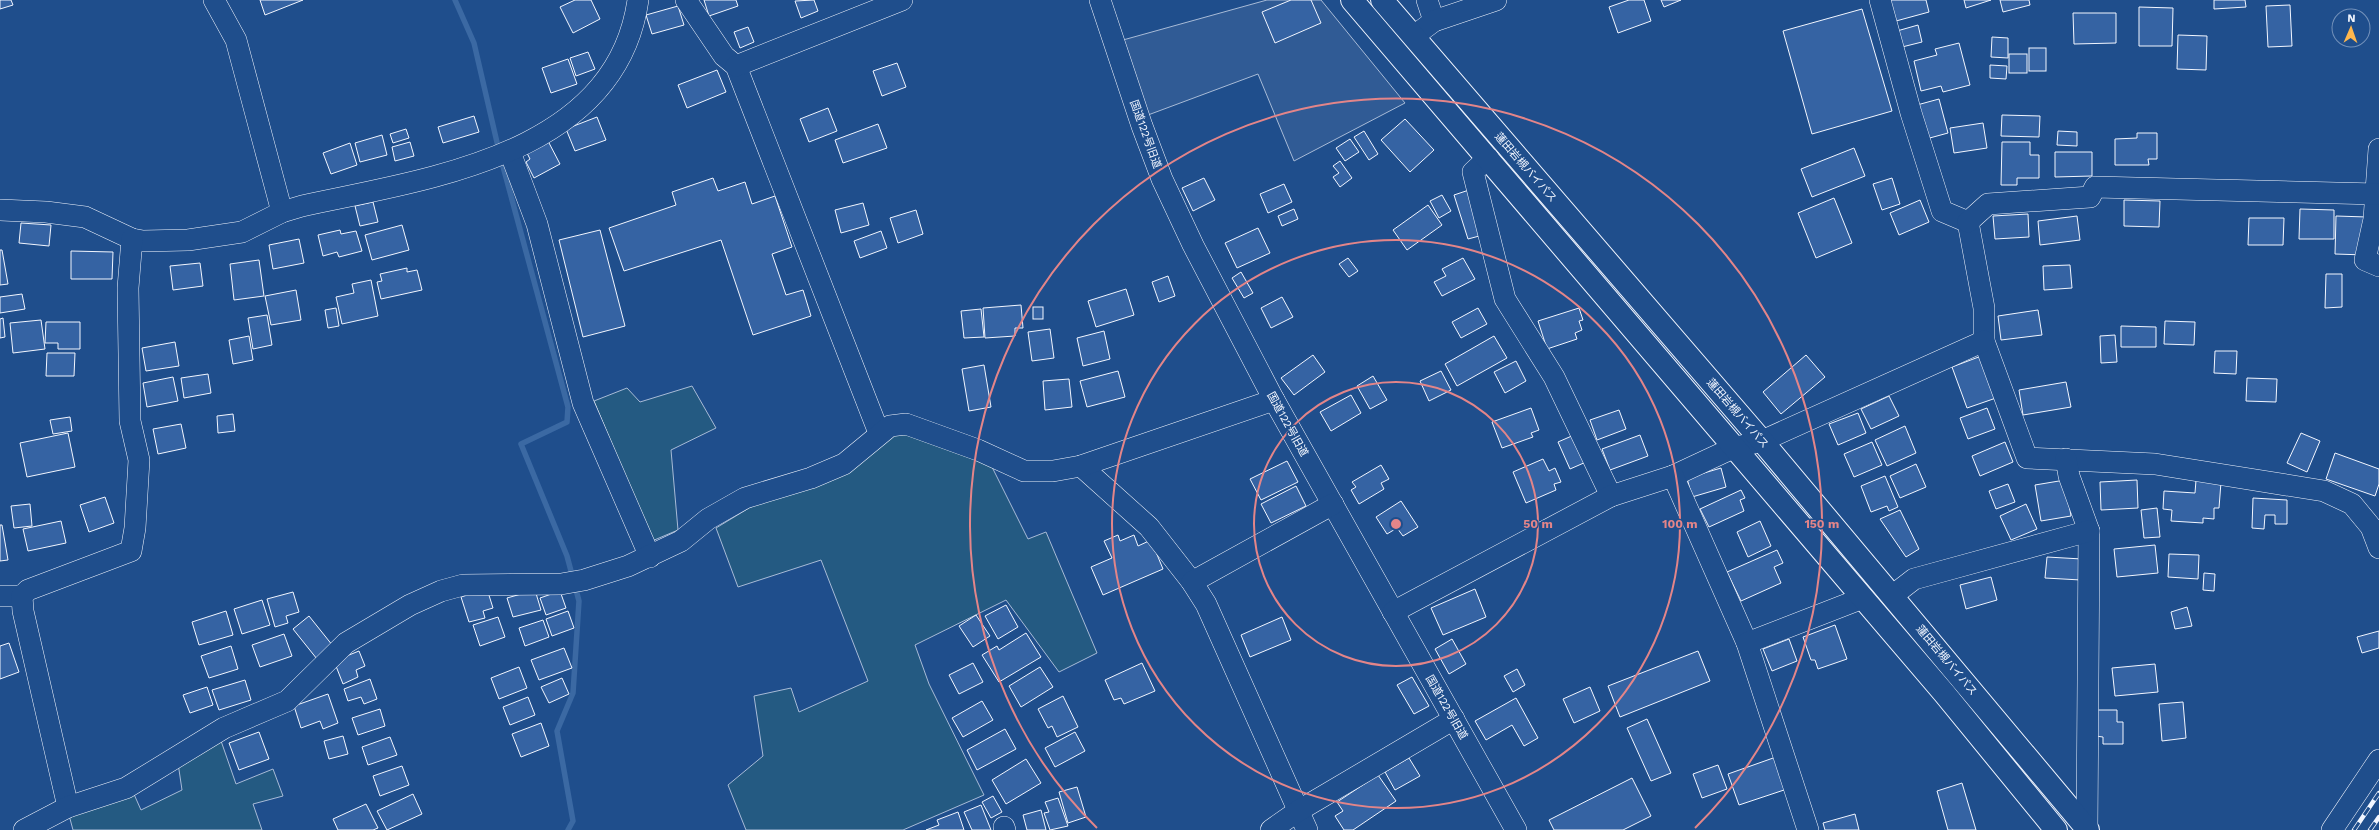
<svg xmlns="http://www.w3.org/2000/svg" width="2379" height="830" viewBox="0 0 2379 830" font-family="'Work Sans','Noto Sans JP',sans-serif">
<rect width="100%" height="100%" fill="#1f4e8c"/>
<g fill="#245a82" stroke="#a8bbd7">
<path d="M692,386L716,428L671,450L678,530L652,541L594,401L627,388L640,402Z"/>
<path d="M906,427L991,465L1028,539L1046,532L1097,653L1059,672L1006,600L915,645L929,684L984,795L903,830H746L728,785L763,756L754,696L791,688L799,712L868,681L821,560L738,587L716,528L749,508Z"/>
<path d="M220,738L236,784L273,769L283,796L253,804L262,830H73L69,815L133,792L141,810L182,790L178,763Z"/>
</g>
<path fill="#305b95" stroke="#a8bbd7" d="M1267,0H1321L1405,103L1294,161L1258,74L1148,115L1123,40Z"/>
<g fill="none" stroke-linecap="round" stroke-linejoin="round">
<g stroke="#3b69a3" stroke-width="5.5">
<path d="M455,0L474,43L499,151"/>
<path d="M501,159L568,407L567,422L521,444L567,556L579,601L573,693L557,731L573,821L568,830"/>
</g>
</g>
<g fill="#3563a3" stroke="#f2f6ff">
<path d="M0,0H11L13,5L0,9Z"/>
<path d="M260,0H303L265,15Z"/>
<path d="M575,0H591L600,19L573,33L560,7Z"/>
<path d="M704,0H736L738,6L709,16Z"/>
<path d="M814,0L818,11L801,18L795,1Z"/>
<path d="M1291,0H1311L1321,23L1275,43L1262,12Z"/>
<path d="M1629,0H1644L1651,21L1618,33L1609,7Z"/>
<path d="M1661,0H1681L1664,7Z"/>
<path d="M1890,0H1926L1929,12L1896,21Z"/>
<path d="M1964,0H1991L1966,8Z"/>
<path d="M2000,0H2029L2030,5L2003,12Z"/>
<path d="M2214,0H2245L2246,7L2214,9Z"/>
<path d="M2290,5L2292,46L2268,47L2266,6Z"/>
<path d="M678,6L684,25L652,34L646,15Z"/>
<path d="M2139,7L2173,8L2172,46H2139Z"/>
<path d="M1862,9L1892,111L1812,134L1783,31Z"/>
<path d="M2073,13H2116V43L2074,44Z"/>
<path d="M1918,25L1922,42L1902,47L1897,31Z"/>
<path d="M748,27L754,42L740,48L734,32Z"/>
<path d="M2178,35L2207,36L2206,70L2177,69Z"/>
<path d="M1992,37L2008,38V58L1991,57Z"/>
<path d="M1959,43L1970,85L1943,92L1941,86L1921,91L1914,61L1937,55L1935,49Z"/>
<rect x="2029" y="48" width="17" height="23"/>
<path d="M588,52L595,69L576,76L570,58Z"/>
<rect x="2009" y="54" width="18" height="19"/>
<path d="M568,59L577,84L551,93L542,68Z"/>
<path d="M897,63L906,87L882,96L873,71Z"/>
<path d="M1990,65L2007,66L2006,79L1990,78Z"/>
<path d="M717,70L726,92L687,108L678,85Z"/>
<path d="M1939,99L1948,133L1926,139L1917,105Z"/>
<path d="M828,108L837,131L809,142L800,119Z"/>
<path d="M2002,115L2040,116L2039,137L2001,136Z"/>
<path d="M474,116L479,132L443,143L438,127Z"/>
<path d="M597,117L606,140L575,151L566,129Z"/>
<path d="M1405,119L1434,150L1410,172L1381,140Z"/>
<path d="M1983,123L1987,148L1954,153L1950,128Z"/>
<path d="M878,124L887,148L843,163L835,140Z"/>
<path d="M406,129L409,138L393,143L390,134Z"/>
<path d="M1364,131L1378,154L1369,160L1354,137Z"/>
<path d="M2058,131L2077,132V146L2057,145Z"/>
<path d="M2137,133H2157V159H2148L2149,165H2115V139L2137,138Z"/>
<path d="M382,135L387,155L360,162L355,143Z"/>
<path d="M1350,139L1359,152L1345,161L1336,148Z"/>
<path d="M548,141L560,164L534,178L526,162L530,159L527,153Z"/>
<path d="M410,142L414,156L395,161L392,147Z"/>
<path d="M2002,142H2030V155H2039V178H2017V185H2001Z"/>
<path d="M350,143L357,165L331,174L323,153Z"/>
<path d="M1854,148L1865,176L1812,197L1801,169Z"/>
<path d="M2055,152H2092V176L2055,177Z"/>
<path d="M1340,161L1352,178L1340,187L1333,177L1339,173L1333,166Z"/>
<path d="M713,178L718,191L745,182L752,204L775,196L792,247L772,254L786,295L803,290L811,316L753,335L721,240L624,271L609,228L676,205L672,192Z"/>
<path d="M1204,178L1215,200L1193,211L1182,188Z"/>
<path d="M1892,178L1900,204L1882,210L1873,184Z"/>
<path d="M1284,184L1292,202L1268,213L1260,194Z"/>
<path d="M1469,190L1483,235L1468,239L1454,195Z"/>
<path d="M1442,195L1451,211L1439,218L1430,201Z"/>
<path d="M1834,198L1852,243L1816,258L1798,213Z"/>
<path d="M1920,200L1929,222L1899,235L1890,213Z"/>
<path d="M2124,200L2160,201L2159,227L2124,226Z"/>
<path d="M373,202L378,222L360,226L355,206Z"/>
<path d="M863,203L869,225L841,233L835,210Z"/>
<path d="M1428,205L1442,225L1407,250L1393,230Z"/>
<path d="M1294,209L1298,219L1282,226L1278,216Z"/>
<path d="M2300,209L2334,210V239H2299Z"/>
<path d="M916,210L923,234L898,243L890,218Z"/>
<path d="M2028,214L2029,237L1995,239L1993,216Z"/>
<path d="M2077,216L2080,240L2040,245L2038,221Z"/>
<path d="M2336,216L2367,217L2366,255L2335,254Z"/>
<path d="M2249,218H2284L2283,245H2248Z"/>
<path d="M21,223L51,225L49,246L19,243Z"/>
<path d="M402,225L409,250L372,260L365,235Z"/>
<path d="M1258,228L1270,253L1237,268L1225,243Z"/>
<path d="M340,230L341,234L356,231L362,251L339,257L337,252L323,256L318,235Z"/>
<path d="M600,230L625,326L583,337L559,240Z"/>
<path d="M881,231L887,248L860,258L854,241Z"/>
<path d="M299,239L304,263L273,269L269,245Z"/>
<path d="M0,250H2L8,284L0,285Z"/>
<path d="M71,251L113,252L112,279H71Z"/>
<path d="M1348,258L1358,271L1349,277L1339,264Z"/>
<path d="M1463,258L1475,279L1442,296L1434,282L1446,276L1442,269Z"/>
<path d="M259,260L264,296L234,300L230,264Z"/>
<path d="M200,263L203,286L173,290L170,266Z"/>
<path d="M2070,265L2072,288L2044,290L2043,266Z"/>
<path d="M407,268V272L417,270L422,290L381,299L377,282L382,281L380,274Z"/>
<path d="M1241,272L1253,293L1244,298L1232,278Z"/>
<path d="M2326,274H2342V307L2325,308Z"/>
<path d="M1168,276L1175,296L1159,302L1152,282Z"/>
<path d="M371,280L378,316L342,324L336,297L354,293L352,284Z"/>
<path d="M1126,289L1134,315L1096,327L1088,301Z"/>
<path d="M296,290L301,320L271,325L265,296Z"/>
<path d="M22,294L25,309L0,313V297Z"/>
<path d="M1282,297L1293,317L1271,328L1261,308Z"/>
<path d="M1021,305L1023,328H1015V336L985,338L983,308Z"/>
<rect x="1033" y="307" width="10" height="12"/>
<path d="M336,308L339,326L328,328L325,310Z"/>
<path d="M1478,308L1487,324L1461,338L1452,322Z"/>
<path d="M1579,308L1583,320L1579,321L1582,330L1575,333L1577,339L1547,349L1538,321Z"/>
<path d="M981,309L984,337L964,338L961,311Z"/>
<path d="M2038,310L2042,335L2001,340L1998,316Z"/>
<path d="M267,315L272,345L253,349L248,318Z"/>
<path d="M3,318L5,337L0,338V319Z"/>
<path d="M41,320L45,349L13,353L10,323Z"/>
<path d="M2165,321L2195,322L2194,345L2164,344Z"/>
<path d="M46,322H80V349H58V343H45Z"/>
<path d="M2121,326L2156,327V347H2121Z"/>
<path d="M1050,329L1054,358L1032,361L1028,332Z"/>
<path d="M1104,331L1110,359L1083,366L1077,338Z"/>
<path d="M2115,335L2117,362L2101,363L2100,336Z"/>
<path d="M249,336L253,360L233,364L229,340Z"/>
<path d="M1494,336L1507,358L1457,386L1445,364Z"/>
<path d="M175,342L179,366L146,371L142,348Z"/>
<path d="M2215,351H2237L2236,374L2214,373Z"/>
<path d="M47,353H75L74,376H46Z"/>
<path d="M1313,355L1325,372L1294,395L1281,378Z"/>
<path d="M1806,355L1825,377L1781,414L1763,392Z"/>
<path d="M1984,355L1999,397L1967,408L1952,367Z"/>
<path d="M1516,361L1526,381L1505,393L1494,372Z"/>
<path d="M984,365L991,407L969,411L962,369Z"/>
<path d="M1118,371L1125,397L1087,407L1080,381Z"/>
<path d="M1441,371L1451,390L1429,401L1420,381Z"/>
<path d="M208,374L211,393L184,398L181,378Z"/>
<path d="M1373,376L1387,400L1370,409L1357,386Z"/>
<path d="M173,377L178,401L147,407L143,383Z"/>
<path d="M2247,378L2277,379L2276,402L2246,401Z"/>
<path d="M1069,379L1072,407L1045,410L1043,381Z"/>
<path d="M2066,382L2071,407L2023,415L2019,390Z"/>
<path d="M1351,395L1361,413L1331,431L1320,412Z"/>
<path d="M1889,396L1899,416L1871,429L1861,409Z"/>
<path d="M1531,408L1539,430L1531,433L1533,437L1502,448L1492,422Z"/>
<path d="M1987,408L1995,429L1968,439L1960,418Z"/>
<path d="M1619,410L1626,429L1597,440L1590,420Z"/>
<path d="M1858,413L1866,433L1838,445L1829,424Z"/>
<path d="M233,414L235,431L218,433L217,416Z"/>
<path d="M70,417L72,431L53,434L50,420Z"/>
<path d="M181,424L186,448L158,454L153,429Z"/>
<path d="M1905,426L1916,453L1887,466L1875,440Z"/>
<path d="M68,433L75,467L27,477L20,443Z"/>
<path d="M2301,433L2320,441L2307,472L2287,463Z"/>
<path d="M1574,435L1586,462L1570,469L1558,442Z"/>
<path d="M1640,435L1648,456L1610,470L1602,449Z"/>
<path d="M1872,442L1882,465L1854,477L1844,454Z"/>
<path d="M2005,442L2013,462L1980,476L1972,456Z"/>
<path d="M2335,453L2379,469V484L2375,496L2326,479Z"/>
<path d="M1543,459L1549,471L1555,468L1561,482L1554,484L1556,490L1526,503L1513,472Z"/>
<path d="M1287,461L1298,482L1261,500L1250,479Z"/>
<path d="M1916,464L1926,487L1900,498L1890,476Z"/>
<path d="M1381,465L1389,479L1381,483L1384,489L1359,504L1351,490L1356,487L1352,482Z"/>
<path d="M1721,468L1726,487L1692,497L1687,478Z"/>
<path d="M1885,476L1898,507L1889,511L1887,506L1871,512L1861,486Z"/>
<path d="M2065,480L2071,516L2041,521L2035,485Z"/>
<path d="M2137,480L2138,508L2101,510L2100,482Z"/>
<path d="M2196,480L2221,482L2219,508H2214V519L2203,518V523L2171,521L2172,510L2163,509L2164,491L2195,493Z"/>
<path d="M2008,484L2015,502L1996,509L1989,491Z"/>
<path d="M1296,486L1306,506L1271,523L1261,504Z"/>
<path d="M1741,490L1745,498L1740,500L1744,511L1709,527L1700,509Z"/>
<path d="M105,497L114,523L89,532L80,505Z"/>
<path d="M2253,498L2287,500V524H2275V515H2265L2264,529L2252,528Z"/>
<path d="M1401,501L1418,527L1403,536L1397,528L1387,534L1376,517Z"/>
<path d="M30,504L32,526L14,528L11,506Z"/>
<path d="M2026,504L2037,529L2011,540L2000,516Z"/>
<path d="M2157,508L2160,537L2144,538L2141,510Z"/>
<path d="M1900,510L1919,549L1906,557L1880,519Z"/>
<path d="M61,521L66,543L28,551L23,529Z"/>
<path d="M1760,521L1771,546L1748,557L1737,532Z"/>
<path d="M0,525H2L8,560L0,561Z"/>
<path d="M1118,535L1120,541L1134,535L1138,546L1151,540L1163,569L1103,595L1091,567L1112,558L1104,541Z"/>
<path d="M2155,545L2158,573L2117,577L2114,549Z"/>
<path d="M1777,550L1783,563L1774,567L1781,583L1741,601L1727,572Z"/>
<path d="M2169,554L2199,555L2198,579L2168,577Z"/>
<path d="M2047,557L2082,559L2081,580L2045,578Z"/>
<path d="M2204,573L2215,574L2214,591L2203,590Z"/>
<path d="M1991,577L1997,600L1966,609L1960,585Z"/>
<path d="M487,589L493,608L483,611L485,618L469,622L461,597Z"/>
<path d="M1475,589L1486,617L1443,635L1431,608Z"/>
<path d="M535,590L541,610L513,617L507,598Z"/>
<path d="M560,591L566,608L546,615L540,598Z"/>
<path d="M293,592L299,612L286,616L288,623L275,627L267,599Z"/>
<path d="M262,600L270,625L242,634L234,609Z"/>
<path d="M1006,605L1018,627L998,639L985,616Z"/>
<path d="M2187,607L2192,626L2175,629L2171,612Z"/>
<path d="M226,611L233,635L199,645L192,622Z"/>
<path d="M568,611L574,628L552,636L546,619Z"/>
<path d="M976,615L990,636L973,647L959,626Z"/>
<path d="M309,616L333,646L317,659L293,629Z"/>
<path d="M498,617L505,637L480,646L473,625Z"/>
<path d="M1282,617L1291,640L1250,657L1241,635Z"/>
<path d="M543,620L549,637L525,646L519,628Z"/>
<path d="M1835,625L1847,659L1818,669L1815,660H1811L1803,637Z"/>
<path d="M2379,631V648L2362,653L2357,637Z"/>
<path d="M1026,633L1041,657L999,682L982,655L997,646L999,650Z"/>
<path d="M284,634L292,656L260,667L252,645Z"/>
<path d="M1452,639L1466,664L1449,674L1435,649Z"/>
<path d="M1789,639L1797,661L1772,671L1763,649Z"/>
<path d="M9,643L19,672L0,679V646Z"/>
<path d="M231,646L238,669L209,678L201,656Z"/>
<path d="M564,648L572,668L539,680L531,660Z"/>
<path d="M359,651L365,666L356,670L358,677L343,684L334,661Z"/>
<path d="M1698,651L1710,681L1620,717L1608,686Z"/>
<path d="M973,663L983,682L959,694L949,675Z"/>
<path d="M1142,663L1155,691L1124,704L1121,698L1114,700L1105,680Z"/>
<path d="M2155,664L2158,692L2115,696L2112,668Z"/>
<path d="M519,667L527,688L499,699L491,678Z"/>
<path d="M1040,667L1053,687L1021,707L1009,686Z"/>
<path d="M1517,669L1525,685L1513,692L1504,676Z"/>
<path d="M1412,677L1429,706L1414,714L1397,685Z"/>
<path d="M562,678L569,694L549,703L541,687Z"/>
<path d="M370,679L377,699L364,704L361,697L348,701L344,689Z"/>
<path d="M245,680L251,700L219,710L212,690Z"/>
<path d="M207,687L213,705L190,713L183,695Z"/>
<path d="M1590,687L1600,711L1574,723L1563,699Z"/>
<path d="M328,694L338,723L323,729L320,721L301,728L294,706Z"/>
<path d="M1063,696L1078,727L1057,737L1052,726L1048,728L1038,709Z"/>
<path d="M528,697L535,715L510,725L503,707Z"/>
<path d="M1516,698L1538,738L1524,746L1512,725L1486,740L1475,721Z"/>
<path d="M982,701L993,720L963,737L952,718Z"/>
<path d="M2183,702L2186,738L2162,741L2159,704Z"/>
<path d="M380,709L385,726L358,735L352,718Z"/>
<path d="M2095,710H2117V722H2123V744H2103V737L2095,736Z"/>
<path d="M1647,719L1671,773L1651,781L1627,728Z"/>
<path d="M541,723L549,746L521,757L512,734Z"/>
<path d="M1005,729L1016,749L977,770L967,750Z"/>
<path d="M259,732L269,759L239,770L229,743Z"/>
<path d="M1075,732L1085,751L1055,767L1045,748Z"/>
<path d="M343,736L348,754L329,759L324,741Z"/>
<path d="M390,737L397,755L368,765L362,747Z"/>
<path d="M1776,757L1787,789L1739,805L1728,774Z"/>
<path d="M1409,758L1420,776L1395,790L1385,772Z"/>
<path d="M1026,759L1041,783L1006,804L992,780Z"/>
<path d="M1718,765L1727,789L1702,798L1693,774Z"/>
<path d="M402,766L409,785L380,796L373,776Z"/>
<path d="M1378,775L1396,801L1353,830H1344L1335,816L1343,811L1337,802Z"/>
<path d="M1632,778L1651,816L1623,830H1554L1549,820Z"/>
<path d="M1962,783L1976,830H1948L1937,791Z"/>
<path d="M1077,787L1086,817L1068,823L1059,792Z"/>
<path d="M413,794L422,814L387,830L377,811Z"/>
<path d="M993,796L1002,812L991,818L982,802Z"/>
<path d="M1058,798L1068,826L1050,830L1044,813L1049,812L1045,802Z"/>
<path d="M366,804L378,828L373,830H338L333,819Z"/>
<path d="M981,805L991,830H972L964,812Z"/>
<path d="M1041,810L1046,830H1027L1023,815Z"/>
<path d="M958,812L964,830H926L939,825L937,820Z"/>
<path d="M1855,814L1859,830H1825L1823,823Z"/>
</g>
<g fill="none" stroke-linecap="round" stroke-linejoin="round">
<g stroke="#f2f6ff" stroke-width="22">
<g id="minor">
<path d="M214,0L236,40L282,212"/>
<path d="M686,0L724,56L736,66L879,433"/>
<path d="M1100,0L1142,126L1162,179L1193,245L1274,400L1516,830"/>
<path d="M1427,0L1434,21"/>
<path d="M1880,0L1911,113L1942,211L1968,222"/>
<path d="M1414,36L1434,21L1496,0"/>
<path d="M736,66L902,0"/>
<path d="M2379,149L2374,219L2365,260L2379,266"/>
<path d="M510,152L537,224L583,403L650,557"/>
<path d="M1488,158L1473,172L1505,299L1554,377L1611,496"/>
<path d="M0,210L46,212L85,217L132,239L143,241L188,240L242,232L282,212L302,206C426,179 616,156 638,0"/>
<path d="M1968,222L1984,308V341L2027,458L2155,464L2324,491L2352,504L2371,527L2379,548"/>
<path d="M1968,222L1988,204L2090,197L2095,187L2377,194"/>
<path d="M2066,459L2069,476L2089,531L2087,830"/>
<path d="M1081,466L1149,527L1192,582L1206,604L1307,830"/>
<path d="M1673,476L1733,448L1762,441L1984,341"/>
<path d="M1192,582L1333,504"/>
<path d="M0,596H22"/>
<path d="M1892,596L1914,579L2089,531"/>
<path d="M1393,612L1611,496L1673,476L1747,643L1808,830"/>
<path d="M1747,643L1863,598"/>
<path d="M68,807L23,611L22,596L28,590L131,551L135,528L139,460L130,421L128,288L132,239"/>
<path d="M1004,827L1005,830"/>
<path d="M24,830L68,807L126,788L224,728L287,701L346,643L410,605L441,591L463,585L561,584L584,580L628,566L681,541L708,519L745,498L811,478L844,464L890,426L906,424L978,450L1024,471H1053L1081,466L1274,400"/>
<path d="M1271,830L1298,811L1454,719"/>
<path d="M2332,830L2379,760"/>
</g>
</g>
<g stroke="#f2f6ff" stroke-width="24">
<g id="highway">
<path d="M1352,0L1944,693L2056,830"/>
<path d="M1382,0L1762,441L2088,830"/>
</g>
</g>
<use href="#minor" stroke="#1f4e8c" stroke-width="21"/>
<use href="#highway" stroke="#1f4e8c" stroke-width="22"/>
<g stroke="#f2f6ff" stroke-width="4.5">
<g id="rail">
<path d="M2354,830L2379,793"/>
<path d="M2370,830L2379,817"/>
</g>
</g>
<use href="#rail" stroke="#1f4e8c" stroke-width="3" stroke-dasharray="9" stroke-linecap="butt"/>
</g>
<g fill="none" stroke="#e38589" stroke-width="2">
<circle cx="1396" cy="524" r="142"/>
<circle cx="1396" cy="524" r="284"/>
<path d="M1097 828A426 426 0 1 1 1695 828"/>
</g>
<g text-anchor="middle" stroke-width="3" stroke-linejoin="round" paint-order="stroke">
<g font-size="11" fill="#f2f6ff" stroke="#1f4e8c">
<text transform="translate(1146 134) rotate(70)" y="4">国道122号旧道</text>
<text transform="translate(1526 167) rotate(49)" y="4">蓮田岩槻バイパス</text>
<text transform="translate(1738 413) rotate(49)" y="4">蓮田岩槻バイパス</text>
<text transform="translate(1288 424) rotate(61)" y="4">国道122号旧道</text>
<text transform="translate(1947 660) rotate(50)" y="4">蓮田岩槻バイパス</text>
<text transform="translate(1447 707) rotate(60)" y="4">国道122号旧道</text>
</g>
</g>
<circle cx="1396" cy="524" r="6" fill="#e38589" stroke="#1f4e8c" stroke-width="2"/>
<g font-size="12" text-anchor="middle" font-weight="bold" fill="#e38589" stroke="#1f4e8c" stroke-width="3" stroke-linejoin="round" paint-order="stroke">
<text x="1538" y="528">50 m</text>
<text x="1680" y="528">100 m</text>
<text x="1822" y="528">150 m</text>
</g>
<g transform="translate(2351 28) rotate(2)"><circle r="19" fill="#1f4e8c" stroke="#7391ba"/>
<path d="M0-3L7 15L0 10L-7 15Z" fill="#ffb74d"/>
<text y="-6" font-size="11" font-weight="bold" text-anchor="middle" fill="#f2f6ff">N</text>
</g>
</svg>
